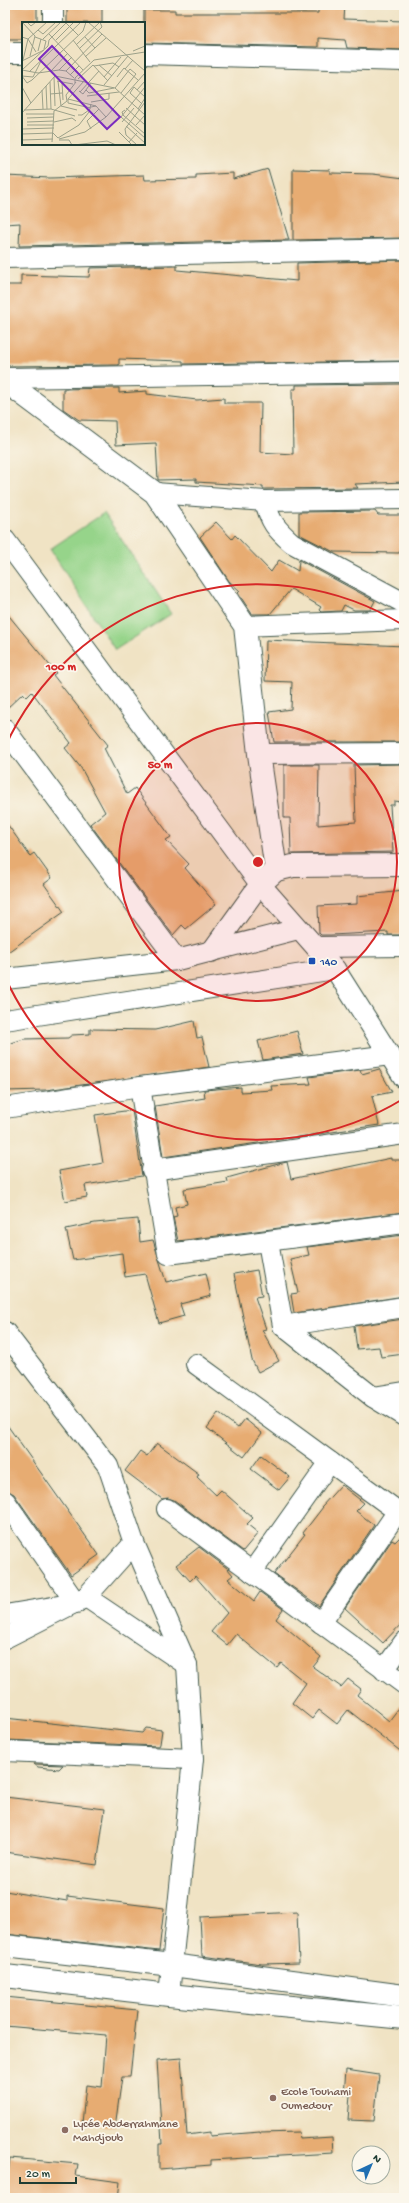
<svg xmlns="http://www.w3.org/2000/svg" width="409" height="2203" viewBox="0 0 409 2203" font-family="'Gochi Hand',sans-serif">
<rect width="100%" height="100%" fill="#fbf7ec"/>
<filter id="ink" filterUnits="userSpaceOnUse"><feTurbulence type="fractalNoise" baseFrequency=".025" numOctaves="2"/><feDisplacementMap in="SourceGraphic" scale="8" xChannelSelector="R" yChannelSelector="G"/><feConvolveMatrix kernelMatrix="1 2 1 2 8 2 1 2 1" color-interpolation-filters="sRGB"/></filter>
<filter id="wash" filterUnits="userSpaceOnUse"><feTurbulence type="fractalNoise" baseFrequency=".012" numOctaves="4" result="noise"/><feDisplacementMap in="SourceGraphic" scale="16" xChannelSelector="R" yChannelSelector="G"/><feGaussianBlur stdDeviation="0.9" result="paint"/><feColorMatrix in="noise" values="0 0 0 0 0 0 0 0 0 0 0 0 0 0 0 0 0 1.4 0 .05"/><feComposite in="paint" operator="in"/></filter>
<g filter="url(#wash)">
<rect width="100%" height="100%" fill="#f0e3c4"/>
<path fill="#96d48a" stroke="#5a885f" d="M104,513L171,614L115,650L50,549Z"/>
<g id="blocks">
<g fill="#e7ac72">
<path d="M5,5H37V23H23V39H5Z"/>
<rect x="67" y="5" width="35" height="18"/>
<path d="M318,5H345L344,19L404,21V50L347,48L345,40L318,38V47L144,43V10H175V13H318Z"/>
<path d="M268,169L289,240L19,246L20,223L5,224V176L50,178L144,175L145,180L196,179V175L233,173V179Z"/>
<path d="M293,169L330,170V173L373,174L404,178V238L293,240Z"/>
<path d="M404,260V361L183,364V361L119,359V365L5,366V285H21V275L89,277L90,268L177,266V270L297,281V263Z"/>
<path d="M404,384V482L355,484L358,488L265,489H263V486L196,482V479L158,480L156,443L116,445L115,421L79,420L63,409V389L119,388V393L147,391V394L197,400L224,398V403H261L260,452L293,454L292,389H296V385Z"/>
<path d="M375,511L378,515H404V544L399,553L334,552L299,534V512Z"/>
<path d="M216,522L232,539L235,535L271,572L279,560L298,571L299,560L375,601L370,610H354L344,605L341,611L321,612L319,610L321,607L291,589L270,614H252L238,593L240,591L229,581L200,537Z"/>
<path d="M5,611L56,673L53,675L108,745L104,748L127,794L135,788L171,837L166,840L189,864L185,868L216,904L186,929L182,925L173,935L90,824L105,812L81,768L65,748L71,743L32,692L27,697L23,693L5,710Z"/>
<path d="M266,640L404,646V742H274L269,712L291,709L292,682L265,681Z"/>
<path d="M404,764V802L394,801V805H390L393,852L291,854L290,818H284V765H319L318,825L356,822L354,765Z"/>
<path d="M5,821L30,856L34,853L52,878L44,884L64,912L5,954Z"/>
<path d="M404,891V935H388V932L331,935H321L319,933L318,906L357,904V896Z"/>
<path d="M194,1021L197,1038L202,1037L209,1067L46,1090L5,1091V1045L24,1039L68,1038L72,1035L90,1034V1029L155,1030Z"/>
<path d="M297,1031L303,1054L263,1060L258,1041Z"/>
<path d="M379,1069L392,1092L372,1096L379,1125L163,1157L155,1106L205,1098L204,1090L241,1087V1092L272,1090L271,1086L311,1084L309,1077L360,1070L362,1074Z"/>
<path d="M132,1110L142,1176L85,1185L87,1197L65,1201L59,1171L103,1163L95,1115Z"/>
<path d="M391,1158V1160H404V1212L178,1241L173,1217L177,1216L175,1207L187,1204L184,1189L228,1182L227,1178L282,1163L287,1162L291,1179Z"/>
<path d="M138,1219L140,1242L153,1240L166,1282L206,1273L211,1296L180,1304L184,1316L159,1323L145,1274L125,1277L122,1253L73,1260L66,1229L95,1223Z"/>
<path d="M404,1235V1296L294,1313L291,1294L298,1293L290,1259L309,1255L307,1247Z"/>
<path d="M257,1270L262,1296L255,1297L266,1329L262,1330L279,1361L258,1372L252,1360L234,1274Z"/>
<path d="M404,1319V1354L381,1357L379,1347L357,1349L354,1326Z"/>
<path d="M218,1413L238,1428L245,1419L262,1433L244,1457L207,1428Z"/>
<path d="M5,1422L99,1555L71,1575L14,1494L5,1490Z"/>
<path d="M157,1443L199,1474L197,1477L216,1495L221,1490L253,1518L247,1524L258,1533L243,1551L174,1500L168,1498L162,1499L125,1471L140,1451L147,1456Z"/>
<path d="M261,1455L290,1477L279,1490L251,1469Z"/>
<path d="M341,1485L364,1503L356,1511L374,1525L319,1606L274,1574L305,1534L303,1533L323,1507L322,1506Z"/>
<path d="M404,1533V1621L383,1643L345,1608L392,1540L395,1542Z"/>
<path d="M199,1547L227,1568L233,1575L228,1579L254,1601L260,1592L283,1609L276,1619L321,1657L313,1667L341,1687L348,1679L361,1689L357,1695L389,1721L404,1701V1754L348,1710L337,1724L319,1710L312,1719L292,1703L306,1683L281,1663L277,1668L236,1634L227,1645L211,1632L227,1613L195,1576L190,1581L176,1565Z"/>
<path d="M5,1718L142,1733L146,1728L162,1730L160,1744L159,1746L5,1740Z"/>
<path d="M34,1764L63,1765L59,1769L38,1767Z"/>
<path d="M5,1797L105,1809L97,1865L5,1852Z"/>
<path d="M5,1891L67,1901V1896L164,1908L159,1951L5,1934Z"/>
<path d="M297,1912L299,1963L262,1964L202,1956L200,1917Z"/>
<path d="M5,1997L137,2010L130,2077H122L115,2127L82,2123L86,2085L102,2087L106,2035L5,2026Z"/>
<path d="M181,2058L187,2135L210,2132V2136L260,2132V2133L299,2132L300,2139L332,2137L333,2153L211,2160V2165L159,2169V2144H162L157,2060Z"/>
<path d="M346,2070L379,2075L374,2121L348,2120L350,2095L344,2094Z"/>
<path d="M10,2158L78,2164L76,2176L120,2182L118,2198H5Z"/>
</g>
</g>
</g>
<g filter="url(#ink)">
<use href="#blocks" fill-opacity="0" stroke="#3e564a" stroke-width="1"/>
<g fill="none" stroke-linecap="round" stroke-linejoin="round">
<g stroke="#3e564a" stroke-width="22">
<g id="minor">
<path d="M53,23V5"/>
<path d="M5,53H23"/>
<path d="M144,54L404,61"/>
<path d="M5,258L404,249"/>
<path d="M5,378L404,372"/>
<path d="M155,493L265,501L404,499"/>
<path d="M265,501C270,522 276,529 292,543L404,603"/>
<path d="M5,540L260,884L335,969L404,1078"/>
<path d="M245,626L404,620"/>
<path d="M5,729L177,960"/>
<path d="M259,754L404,753"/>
<path d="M316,947L404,946"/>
<path d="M211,952L260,884"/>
<path d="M5,979L177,960L298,929"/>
<path d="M5,1020L335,969"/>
<path d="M140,1087L168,1254L404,1223"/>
<path d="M5,1108L140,1087L390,1055"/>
<path d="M152,1170L404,1134"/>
<path d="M268,1242L283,1326L373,1397L404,1416"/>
<path d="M283,1326L404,1307"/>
<path d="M5,1332L108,1466L134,1543L187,1665"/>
<path d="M196,1364L404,1516"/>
<path d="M373,1397L404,1392"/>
<path d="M5,1501L76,1603L5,1615"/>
<path d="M167,1509L404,1684"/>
<path d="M252,1572L330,1462"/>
<path d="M86,1597L187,1665L193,1759L169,1995"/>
<path d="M321,1623L398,1511"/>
<path d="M5,1638L86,1597L134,1543"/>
<path d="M384,1670L404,1642"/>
<path d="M5,1751L193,1759"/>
</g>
</g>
<g stroke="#3e564a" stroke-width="24">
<g id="tertiary">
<path d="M5,381L155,493L245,626L259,754L276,870"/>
<path d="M260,884L276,870L293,866L404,865"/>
<path d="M5,1946L172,1965L404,1996"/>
<path d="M5,1976L169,1995L404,2018"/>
</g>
</g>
<use href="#minor" stroke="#fff" stroke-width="20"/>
<use href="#tertiary" stroke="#fff" stroke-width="22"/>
</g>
</g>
<circle cx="258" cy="862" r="139" fill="#d62828" fill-opacity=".12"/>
<g fill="none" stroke="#d62828" stroke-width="2">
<circle cx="258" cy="862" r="139"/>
<path d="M403 1099A278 278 0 0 1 5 977M5 747A278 278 0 0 1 403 625"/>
</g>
<rect fill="#1a4fb4" stroke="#fbf7ec" stroke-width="1.5" x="308" y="957" width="8" height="8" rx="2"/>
<g fill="#8d6e63" stroke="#fbf7ec" stroke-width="1.5">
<circle cx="273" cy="2098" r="4"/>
<circle cx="65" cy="2130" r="4"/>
</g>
<g text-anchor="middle" stroke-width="3.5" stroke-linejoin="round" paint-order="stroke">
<g font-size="12" fill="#164399" stroke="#fbf7ec" text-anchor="start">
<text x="320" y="965">140</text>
</g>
<g font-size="12" fill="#785e54" stroke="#fbf7ec" text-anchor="start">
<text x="281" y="2095">Ecole Touhami<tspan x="281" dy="14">Oumedour</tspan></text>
<text x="73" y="2127">Lycée Abderrahmane<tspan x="73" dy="14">Mahdjoub</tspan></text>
</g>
</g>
<g transform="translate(22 22)">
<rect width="123" height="123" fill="#f0e3c4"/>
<path fill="none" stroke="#9ca18a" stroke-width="1" d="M0,0L13,14L8,34M5,0L9,4L14,0M66,0L123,49M44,1L56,13M16,8L21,12L34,0M27,12L61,48M0,15L6,17L14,30M13,15L24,19L22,27M63,15L73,26M21,17L39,0M34,18L52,0M51,18L68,40M54,23L78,0M57,27L80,5L78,0M16,29L19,17M111,29L123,24M63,35L84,16M1,38L6,17L25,0M0,39L22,28M71,43L86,59M77,43L90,54M72,44L91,41L97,45M103,47L111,38M0,48L26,24L27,18L45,0M0,48L16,51L37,48L44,49L52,56M37,48L50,35M29,49L46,31M44,49L80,12M7,50L59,0M48,53L57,44M0,54L5,61L10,58L61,9L64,0M0,54L11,55L19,39M32,55L33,84M82,55L99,35M95,55L102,46L116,58M56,57L71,43M35,59L51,62M36,59L39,84L55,88M62,59L46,77V81L69,86M28,60L29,87M40,60L41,78M53,61V56L72,38L123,30M82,63L106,34M24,64L25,87M0,65L9,81M123,65L99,95L123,116M93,66L108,47L114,52L99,71M20,68L21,87M64,68L67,71L92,66M115,68L123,59M57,69L61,72L69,61M58,70L77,49M108,71L112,65L123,75M108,71L119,81M28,72L40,71M65,74L97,70M46,77L74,84M69,80L87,77V71M69,85L74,84L84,95M104,86L123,103M116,87L123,76M2,88L29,87L53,94M103,88L100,90L101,93L123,112M0,91L33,54L93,66L123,93M4,92H32M56,93H60L67,88M5,96L32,95M5,100L32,99M32,100L50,96L54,99M100,100L112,86M5,103H32M114,103L123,93M104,104L123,121M0,107L32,106M69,107L65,99L77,87M97,110L110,123M0,112L31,111L36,116M36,116L57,103L67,90L69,82M37,117L63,110L84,95L123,51M0,118L31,117M37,118H47L50,123M30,120L32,89L45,79L44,73L54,60M107,120L115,111M52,123L85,119L94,123M115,123L104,113L103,107L123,80"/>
<path fill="#7b2cbf" fill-opacity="0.15" stroke="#7b2cbf" stroke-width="2" d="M30,24L98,95L85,107L17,37Z"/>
<rect width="123" height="123" fill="none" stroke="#1f3d34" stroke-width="2"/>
</g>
<circle cx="258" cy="862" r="6" fill="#d62828" stroke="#fbf7ec" stroke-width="2"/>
<g font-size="12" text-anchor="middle" font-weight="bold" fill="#d62828" stroke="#fbf7ec" stroke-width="3.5" stroke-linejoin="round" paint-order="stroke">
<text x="61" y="670">100 m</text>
<text x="160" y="768">50 m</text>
</g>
<rect width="409" height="2203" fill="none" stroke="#fbf7ec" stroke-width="20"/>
<g transform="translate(371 2165) rotate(44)"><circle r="19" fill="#fbf7ec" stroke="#a3ada2"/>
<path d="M0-3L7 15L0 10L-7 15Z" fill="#1f6fb2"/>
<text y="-6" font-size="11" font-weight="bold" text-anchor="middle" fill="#1f3d34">N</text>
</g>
<path d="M20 2177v6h56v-6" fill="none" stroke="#1f3d34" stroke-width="2"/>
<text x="26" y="2177" font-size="12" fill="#1f3d34" stroke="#fbf7ec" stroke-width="3" paint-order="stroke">20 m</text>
</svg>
